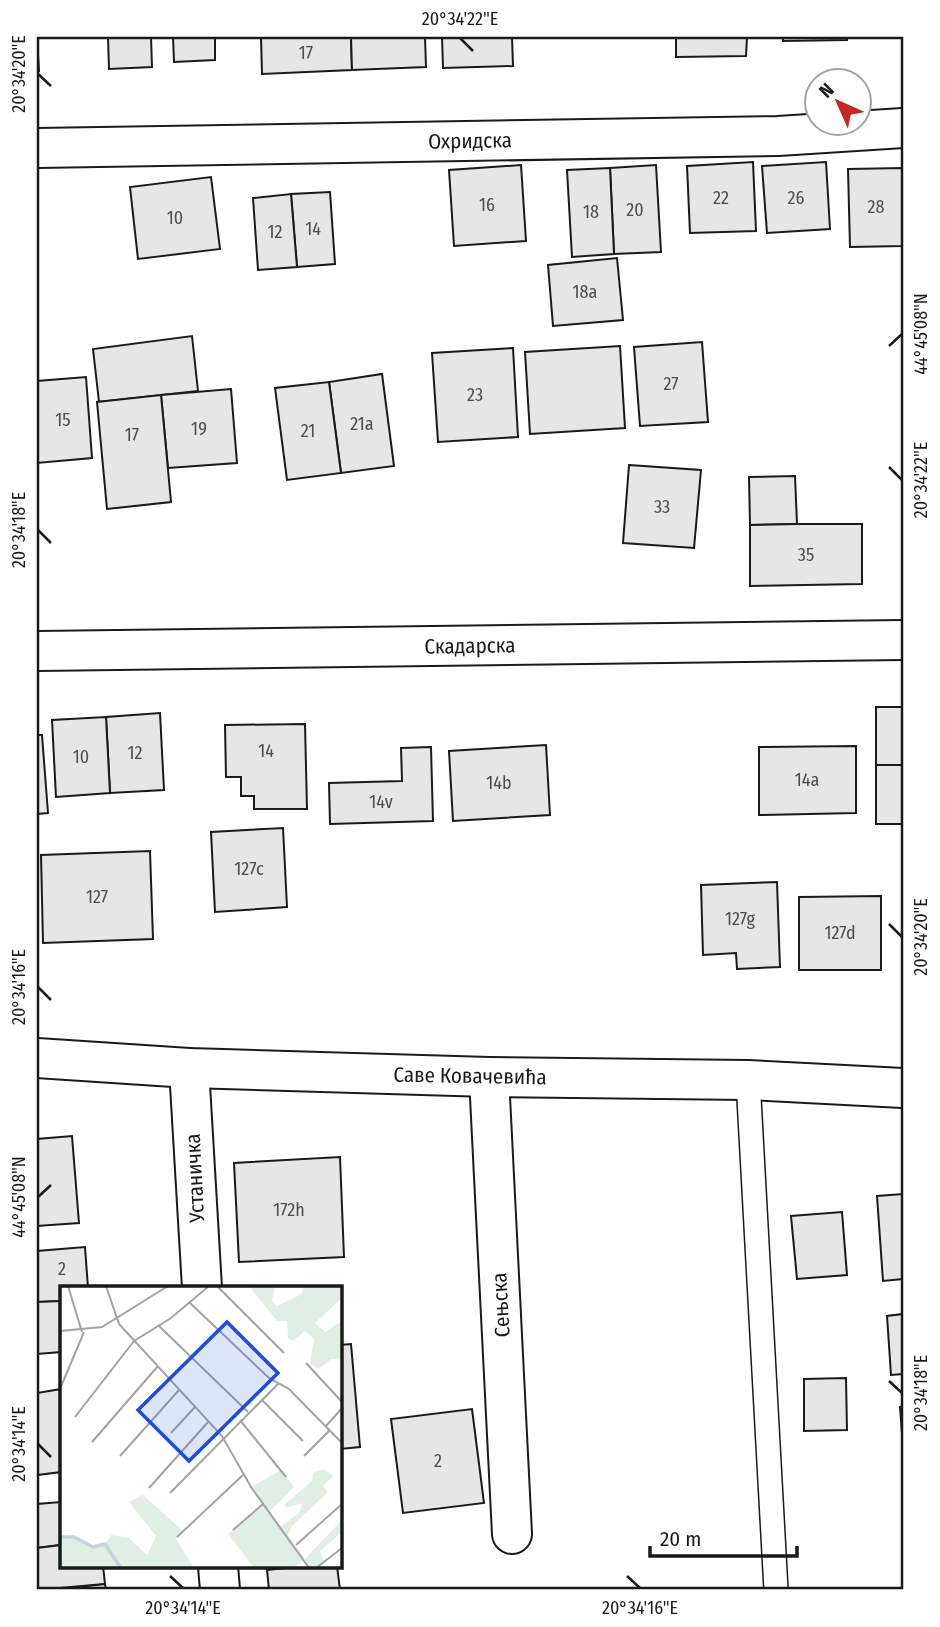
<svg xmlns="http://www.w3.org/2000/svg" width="940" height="1627" viewBox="0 0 940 1627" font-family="'Fira Sans Condensed',sans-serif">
<rect width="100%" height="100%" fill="#fff"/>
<g fill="#e6e6e6" stroke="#1a1a1a" stroke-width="2">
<path d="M37,37L39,71H37Z"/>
<path d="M108,37H151L152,67L109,69Z"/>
<path d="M173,37H215V60L174,62Z"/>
<path d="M261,37H351L352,70L262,74Z"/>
<path d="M351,37H425L426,67L352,70Z"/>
<path d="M442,37H512L513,66L443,68Z"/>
<path d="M676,37H747L746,56L676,57Z"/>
<path d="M783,37H847V40L783,41Z"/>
<path d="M753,162L756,231L690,233L687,166Z"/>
<path d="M826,162L830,229L767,233L762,166Z"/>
<path d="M521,165L526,241L454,246L449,170Z"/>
<path d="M656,165L661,252L614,254L610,168Z"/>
<path d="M610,168L614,254L572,257L567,170Z"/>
<path d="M903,168V246L850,247L848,169Z"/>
<path d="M211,177L220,249L138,259L130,187Z"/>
<path d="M330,192L335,264L297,267L291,194Z"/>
<path d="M291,194L297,267L258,270L253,198Z"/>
<path d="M617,258L623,320L553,326L548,265Z"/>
<path d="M192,336L198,391L99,402L93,349Z"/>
<path d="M702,342L708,422L640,426L634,347Z"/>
<path d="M620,346L625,428L530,434L525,352Z"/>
<path d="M513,348L518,437L438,442L432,353Z"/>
<path d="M382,374L394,466L341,473L329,382Z"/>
<path d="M86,377L92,458L37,463V381Z"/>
<path d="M329,382L341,473L287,480L275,388Z"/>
<path d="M231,389L237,463L168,468L161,395Z"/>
<path d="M161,395L171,502L107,509L97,402Z"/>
<path d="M629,465L701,470L694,548L623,543Z"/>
<path d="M795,476L797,524L750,525L749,477Z"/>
<path d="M797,524H862V584L750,586V525Z"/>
<rect x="876" y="707" width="27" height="58"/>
<path d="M160,713L164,790L110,793L106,717Z"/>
<path d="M106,717L110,793L56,797L52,720Z"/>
<path d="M305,724L307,809H254V796H241V777H226L225,725Z"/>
<path d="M37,735H42L48,813L37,814Z"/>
<path d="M546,745L550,815L453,821L449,751Z"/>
<path d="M856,746V813L759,815V747Z"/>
<path d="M431,747L433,821L330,824L329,783L402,781L401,748Z"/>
<rect x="876" y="765" width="27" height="59"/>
<path d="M283,828L287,907L215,912L211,832Z"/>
<path d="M150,851L153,939L43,943L41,855Z"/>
<path d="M777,882L780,967L737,969L736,953L703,955L701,885Z"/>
<path d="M881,896V970H799V897Z"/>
<path d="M72,1136L79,1223L37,1226V1139Z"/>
<path d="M340,1157L344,1257L239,1262L234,1163Z"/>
<path d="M903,1194V1279L883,1281L877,1196Z"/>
<path d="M842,1212L847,1275L797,1279L791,1216Z"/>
<path d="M85,1247L88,1288H61V1301L37,1302V1251Z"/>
<path d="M61,1301V1352L37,1354V1302Z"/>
<path d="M903,1314V1374L891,1375L887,1316Z"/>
<path d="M351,1344L360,1447L340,1449V1345Z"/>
<path d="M846,1378L847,1430L804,1431V1379Z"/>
<path d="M61,1389V1472L37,1475V1393Z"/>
<path d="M903,1406V1447L900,1407Z"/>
<path d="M472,1409L484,1503L403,1513L391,1419Z"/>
<path d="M61,1502V1545L37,1548V1504Z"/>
<path d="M61,1545V1566H103L105,1584L37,1590V1548Z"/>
<path d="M303,1566H337L340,1590H269L267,1570Z"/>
<path d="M105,1584L106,1590H52Z"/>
</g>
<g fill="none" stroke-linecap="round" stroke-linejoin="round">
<g stroke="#1a1a1a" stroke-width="26">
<path id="service" d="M748,1080L776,1590"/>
</g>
<g stroke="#1a1a1a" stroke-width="42">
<g id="minor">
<path d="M37,148L778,136L903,128"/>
<path d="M37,651L903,640"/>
<path d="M189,1068L202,1288"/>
<path d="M489,1077L512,1534"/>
<path d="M218,1566L220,1590"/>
</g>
</g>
<g stroke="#1a1a1a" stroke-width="42">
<path id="tertiary" d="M37,1058L189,1068L489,1077L748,1080L903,1088"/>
</g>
<use href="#service" stroke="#fff" stroke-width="23"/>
<use href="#minor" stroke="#fff" stroke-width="38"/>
<use href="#tertiary" stroke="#fff" stroke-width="38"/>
</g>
<path fill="none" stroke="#1a1a1a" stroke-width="2.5" d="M460,38L473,51M38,74L51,86M889,346L902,334M889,467L902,480M38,530L51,543M889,924L902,937M38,987L51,1000M38,1197L51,1185M889,1381L902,1393M38,1444L51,1457M170,1576L183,1588M627,1576L640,1588"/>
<g text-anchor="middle" stroke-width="5" stroke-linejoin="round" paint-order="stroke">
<g font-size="18" fill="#4d4d4d">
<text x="306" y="59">17</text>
<text x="721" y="204">22</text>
<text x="796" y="204">26</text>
<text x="487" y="211">16</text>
<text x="876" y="213">28</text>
<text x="635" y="216">20</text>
<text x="591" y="218">18</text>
<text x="175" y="224">10</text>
<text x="313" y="235">14</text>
<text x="275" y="238">12</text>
<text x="585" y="298">18a</text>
<text x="671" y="390">27</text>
<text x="475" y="401">23</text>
<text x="63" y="426">15</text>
<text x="362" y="430">21a</text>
<text x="199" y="435">19</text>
<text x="308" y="437">21</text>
<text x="132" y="441">17</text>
<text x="662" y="513">33</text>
<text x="806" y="561">35</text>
<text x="266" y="757">14</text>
<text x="135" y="759">12</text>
<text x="81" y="763">10</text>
<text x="807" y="786">14a</text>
<text x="499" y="789">14b</text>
<text x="381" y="808">14v</text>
<text x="249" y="875">127c</text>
<text x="97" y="903">127</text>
<text x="740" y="925">127g</text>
<text x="840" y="939">127d</text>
<text x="289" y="1216">172h</text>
<text x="62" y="1275">2</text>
<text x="438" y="1467">2</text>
</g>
<g font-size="21" fill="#1a1a1a" stroke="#fff">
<text transform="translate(470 141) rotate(-1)" y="7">Охридска</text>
<text transform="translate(470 646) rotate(-1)" y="7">Скадарска</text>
<text transform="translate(470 1076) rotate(1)" y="7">Саве Ковачевића</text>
<text transform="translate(195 1178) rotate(-93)" y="7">Устаничка</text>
<text transform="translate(501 1305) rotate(-93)" y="7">Сењска</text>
</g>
</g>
<g transform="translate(60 1286)">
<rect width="282" height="282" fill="#fff"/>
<path d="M189,0H215L212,15L217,20L242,8L243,0H282V12L255,37L265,46L282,35V74L272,73L258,83L250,77L254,53L245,45L233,55L228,52L227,35H217ZM264,183L273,190L263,200L268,206L232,240L228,249L245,273L282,234V246L260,265L264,276L256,282H249L244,273L233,282H194L168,248L202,218L191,201L221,184L234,201L209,226L220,241L239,227L242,217L227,222L224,219L252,195L253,187ZM83,209L124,246L116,253L134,282H0V251H14L33,261L45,258L51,249L69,252L87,269L96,250L69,216Z" fill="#e0efe3"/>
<path fill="none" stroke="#c6d2dc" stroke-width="3.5" d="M0,251H14L33,261L45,258L61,282"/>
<path fill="none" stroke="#a3a3a3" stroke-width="2" d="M8,0L22,46M46,0L59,38L162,150L191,201L249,282M157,0L224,67M130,17L209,92L229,103L282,157M99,40L188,126M0,45L42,41L108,0M246,77L282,116M0,103L24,46M202,114L243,155M15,131L74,55L111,32L149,0M180,134L226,191M266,140L282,122M111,147L135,121M32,156L98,80M60,170L119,104M244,170L269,145M89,202L149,135M110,207L218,98M173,244L203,218M117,251L184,188M236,259L282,218M256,282L282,262"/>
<path fill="#1d4ed8" fill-opacity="0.15" stroke="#1d4ed8" stroke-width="3.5" d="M167,36L218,87L129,175L78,124Z"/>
<rect width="282" height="282" fill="none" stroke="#1a1a1a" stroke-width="3.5"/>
</g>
<rect width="940" height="1627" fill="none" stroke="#ffffff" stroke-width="77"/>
<g transform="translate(838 102) rotate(315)"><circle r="33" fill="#ffffff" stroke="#a3a3a3" stroke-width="2"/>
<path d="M0-5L12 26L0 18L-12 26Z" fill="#c62828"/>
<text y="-10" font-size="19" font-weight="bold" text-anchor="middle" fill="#1a1a1a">N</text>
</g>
<path d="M650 1546v10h147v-10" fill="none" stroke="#1a1a1a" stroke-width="3.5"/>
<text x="660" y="1546" font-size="21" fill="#1a1a1a" stroke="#ffffff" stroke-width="5" paint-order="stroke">20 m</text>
<rect x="38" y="38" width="864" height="1550" fill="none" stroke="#1a1a1a" stroke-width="2.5"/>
<g font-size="18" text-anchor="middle" fill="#1a1a1a">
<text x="460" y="25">20°34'22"E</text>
<text transform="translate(19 74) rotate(-90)" y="6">20°34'20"E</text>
<text transform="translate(921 334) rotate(-90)" y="6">44°45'08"N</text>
<text transform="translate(921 480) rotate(-90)" y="6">20°34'22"E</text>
<text transform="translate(19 530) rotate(-90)" y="6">20°34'18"E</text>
<text transform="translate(921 937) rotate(-90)" y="6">20°34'20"E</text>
<text transform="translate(19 987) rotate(-90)" y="6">20°34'16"E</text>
<text transform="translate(19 1197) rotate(-90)" y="6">44°45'08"N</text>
<text transform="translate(921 1393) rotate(-90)" y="6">20°34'18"E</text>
<text transform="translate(19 1444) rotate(-90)" y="6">20°34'14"E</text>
<text x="183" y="1614">20°34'14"E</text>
<text x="640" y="1614">20°34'16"E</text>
</g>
</svg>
